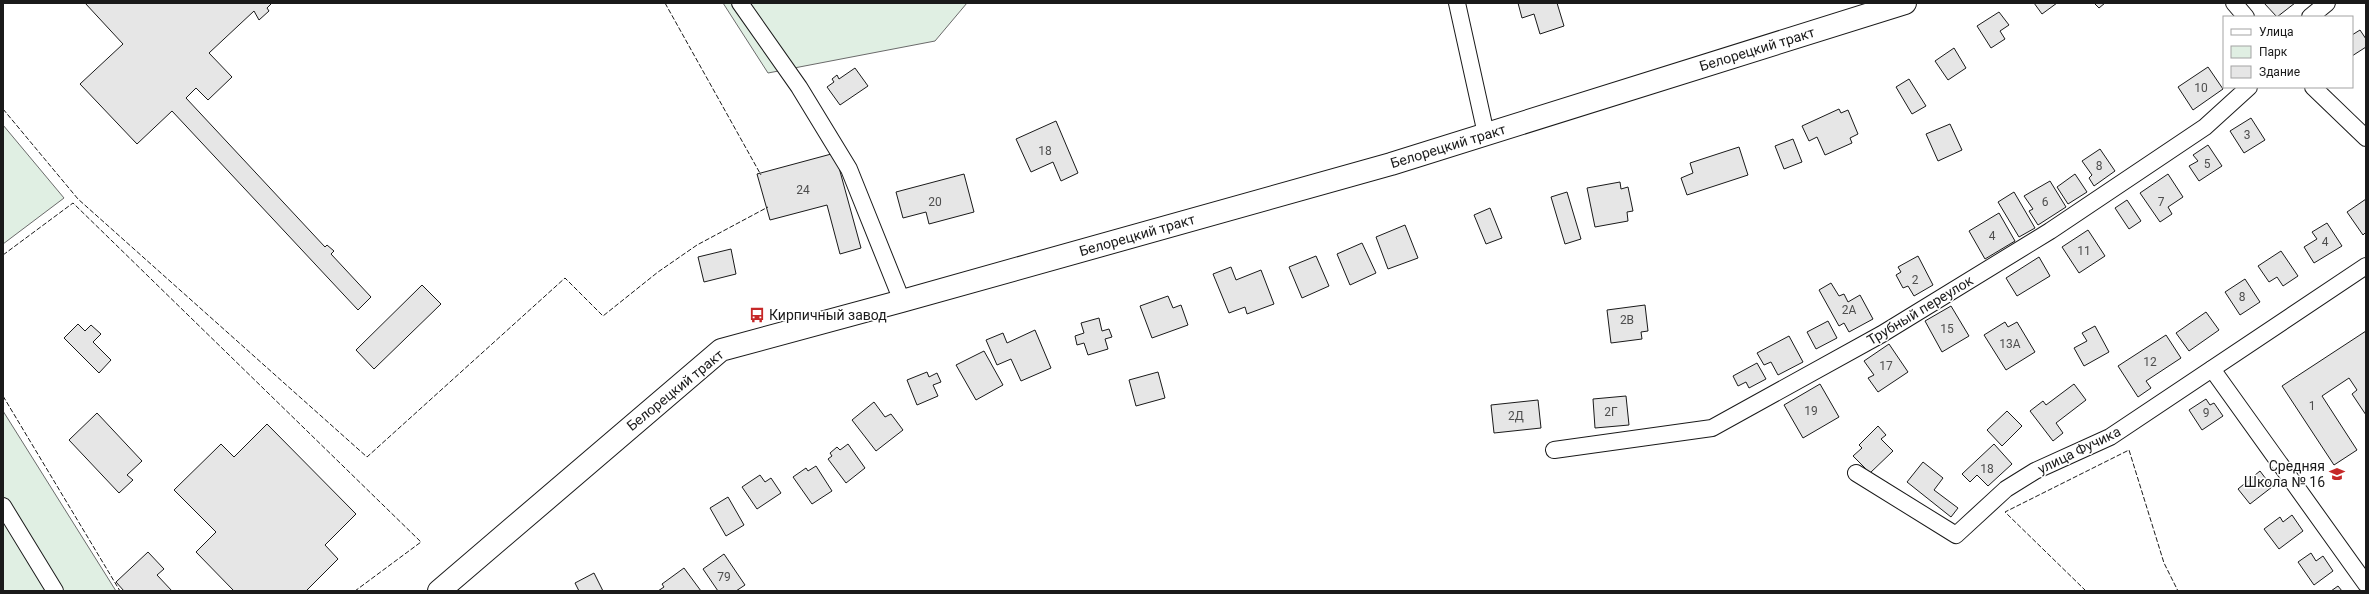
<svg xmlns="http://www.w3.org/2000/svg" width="2369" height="594" viewBox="0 0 2369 594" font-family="Roboto,sans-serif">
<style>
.green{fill:#e0efe3;stroke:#6a6a6a}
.building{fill:#e6e6e6;stroke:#1a1a1a}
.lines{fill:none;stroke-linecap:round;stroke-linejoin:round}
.street-casing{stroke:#1a1a1a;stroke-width:18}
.secondary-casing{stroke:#1a1a1a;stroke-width:24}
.street{stroke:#fff;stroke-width:16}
.secondary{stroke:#fff;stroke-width:22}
.fence{stroke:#1a1a1a;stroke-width:1;stroke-dasharray:5 2;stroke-linecap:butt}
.labels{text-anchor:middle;stroke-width:3;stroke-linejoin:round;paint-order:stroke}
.number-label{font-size:12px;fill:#4d4d4d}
.street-label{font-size:14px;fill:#1a1a1a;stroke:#fff}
.poi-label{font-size:14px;fill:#1a1a1a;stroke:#fff;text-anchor:start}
</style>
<rect width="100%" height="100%" fill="#fff"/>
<g class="green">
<path d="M723 3H967L935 41 768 73Z"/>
<path d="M3 125 64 198 3 244Z"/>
<path d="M3 411 116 591H3Z"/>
</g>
<g class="building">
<path d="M85 3H272L267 8 269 11 259 20 254 11 209 53 232 77 208 100 196 88 186 98 325 247 327 245 334 251 331 254 371 297 358 310 172 111 137 144 80 84 123 44Z"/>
<path d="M1518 3H1557L1564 26 1540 34 1534 14 1522 18Z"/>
<path d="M2034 3H2057L2042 14Z"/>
<path d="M2094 3H2105L2099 8Z"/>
<path d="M2264 3H2295L2277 17Z"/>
<path d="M1999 12 2009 25 2000 31 2005 39 1991 48 1977 26Z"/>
<path d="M2360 30 2366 39V47L2352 56V35Z"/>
<path d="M1954 48 1966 68 1948 80 1935 61Z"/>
<path d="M2208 67 2223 89 2193 110 2178 87Z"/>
<path d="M855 68 868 86 840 105 827 87 834 82 832 79 837 75 839 79Z"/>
<path d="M1909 79 1926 106 1912 114 1896 87Z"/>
<path d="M1839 109 1841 113 1848 110 1858 134 1850 138 1852 143 1825 155 1817 137 1809 141 1802 126Z"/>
<path d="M2251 118 2265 140 2244 153 2230 131Z"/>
<path d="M1056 121 1078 173 1061 181 1053 162 1031 172 1016 139Z"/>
<path d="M1950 124 1962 150 1938 161 1926 134Z"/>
<path d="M1793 139 1802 162 1784 169 1775 146Z"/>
<path d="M2208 145 2222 166 2199 181 2189 166 2198 161 2193 155Z"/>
<path d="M1739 147 1748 175 1687 195 1681 178 1693 173 1690 163Z"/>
<path d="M2100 149 2115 171 2094 186 2089 178 2092 175 2082 161Z"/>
<path d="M835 153 861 248 840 254 827 205 770 220 757 174Z"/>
<path d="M964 174 974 212 929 224 926 212 903 218 896 192Z"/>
<path d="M2075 174 2087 192 2068 204 2057 187Z"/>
<path d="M2168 174 2183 197 2168 207 2172 214 2160 222 2140 193Z"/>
<path d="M2050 181 2066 207 2038 225 2029 211 2033 209 2024 196Z"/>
<path d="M1620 182 1621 189 1628 187 1633 211 1627 212 1628 221 1595 227 1587 188Z"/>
<path d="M1567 192 1581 239 1565 244 1551 197Z"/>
<path d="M2014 192 2035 228 2019 237 1998 202Z"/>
<path d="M2366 199V232L2363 235 2347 212Z"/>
<path d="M2127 200 2141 221 2129 229 2115 208Z"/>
<path d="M1490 208 1502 238 1486 244 1474 215Z"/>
<path d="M1999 213 2015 241 1985 259 1969 231Z"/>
<path d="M2327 223 2342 246 2314 263 2304 247 2317 239 2312 232Z"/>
<path d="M1405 225 1418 258 1388 269 1376 237Z"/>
<path d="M2088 230 2105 256 2079 273 2062 247Z"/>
<path d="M1362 243 1376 273 1350 285 1337 254Z"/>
<path d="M731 249 736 274 704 282 698 257Z"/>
<path d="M2281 251 2298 276 2283 286 2277 277 2269 282 2258 266Z"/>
<path d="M1316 256 1329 286 1302 298 1289 267Z"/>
<path d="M1918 256 1933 285 1914 296 1908 286 1903 288 1896 275 1901 272 1898 267Z"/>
<path d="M2039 257 2050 276 2017 296 2006 278Z"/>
<path d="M1231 267 1236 280 1261 270 1274 304 1247 314 1245 307 1229 313 1213 274Z"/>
<path d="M2245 279 2260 302 2240 315 2225 292Z"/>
<path d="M1831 283 1839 296 1844 294 1848 302 1860 295 1873 319 1849 332 1844 323 1839 326 1819 290Z"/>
<path d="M422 285 441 304 374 369 356 350Z"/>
<path d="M1168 296 1173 308 1181 305 1188 325 1152 338 1140 306Z"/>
<path d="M1645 305 1648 331 1641 332 1642 339 1611 343 1607 310Z"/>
<path d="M1951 306 1969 336 1942 352 1925 321Z"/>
<path d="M2206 312 2219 330 2189 351 2176 333Z"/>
<path d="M1099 318 1102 331 1109 329 1112 337 1105 339 1108 349 1088 355 1084 343 1077 345 1075 336 1084 333 1081 323Z"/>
<path d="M1828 321 1837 338 1816 349 1807 332Z"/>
<path d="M2005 322 2008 327 2017 322 2035 352 2006 370 1984 335Z"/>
<path d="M78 324 85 331 91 325 101 334 93 342 111 360 99 373 64 338Z"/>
<path d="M2095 326 2109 352 2084 366 2074 348 2087 341 2082 333Z"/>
<path d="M1035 330 1051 368 1021 381 1011 359 997 365 986 340 1003 333 1007 343Z"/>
<path d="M2366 331V415L2352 394 2357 390 2349 378 2322 396 2357 450 2334 465 2282 386Z"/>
<path d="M2166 335 2181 358 2146 381 2151 388 2138 397 2118 366Z"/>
<path d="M1789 336 1803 362 1778 375 1771 362 1764 365 1757 353Z"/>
<path d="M1889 344 1908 372 1878 392 1868 378 1874 375 1864 361Z"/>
<path d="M984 351 1003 385 976 400 956 365Z"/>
<path d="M1757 363 1766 379 1749 388 1746 382 1738 386 1733 376Z"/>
<path d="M927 372 929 377 937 373 941 382 933 385 938 396 917 405 907 380Z"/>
<path d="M1158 372 1165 398 1136 406 1129 380Z"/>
<path d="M1820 384 1839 417 1803 438 1784 405Z"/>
<path d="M2074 384 2086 400 2056 423 2063 433 2053 441 2030 411 2043 401 2046 405Z"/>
<path d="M1626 396 1629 425 1595 428 1593 399Z"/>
<path d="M2206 399 2210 405 2214 403 2223 416 2202 430 2189 410Z"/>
<path d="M1538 400 1541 428 1494 433 1491 405Z"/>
<path d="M874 402 885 417 891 414 903 430 876 451 852 420Z"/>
<path d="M2007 411 2022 426 2002 446 1987 430Z"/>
<path d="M97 413 142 461 127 475 133 480 119 493 69 440Z"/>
<path d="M267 424 356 514 325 545 338 559 306 591H234L196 552 216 532 174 490 221 444 234 457Z"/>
<path d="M1878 426 1886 435 1881 439 1893 451 1870 473 1853 456 1862 448 1859 445Z"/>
<path d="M848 444 865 468 846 483 828 459 832 456 830 453 837 447 840 450Z"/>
<path d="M1994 444 2012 464 1988 486 1977 475 1970 482 1962 474Z"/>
<path d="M1923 462 1943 478 1934 490 1958 508 1951 517 1907 482Z"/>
<path d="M816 466 832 491 812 504 793 477 806 468 808 471Z"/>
<path d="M2260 471 2272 487 2250 504 2238 489Z"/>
<path d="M760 475 765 482 771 478 781 493 757 509 742 487Z"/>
<path d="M728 497 744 525 726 536 710 508Z"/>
<path d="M2292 515 2303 531 2279 549 2264 529 2280 517 2283 522Z"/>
<path d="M148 552 164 569 157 575 172 591H124L116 582Z"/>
<path d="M2311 553 2316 561 2323 556 2333 571 2314 585 2298 562Z"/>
<path d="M724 554 745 585 736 591H718L703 569Z"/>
<path d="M684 568 701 591H658L664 587 662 584Z"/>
<path d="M594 573 603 591H579L575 583Z"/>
<path d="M2338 586 2342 591H2331Z"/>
</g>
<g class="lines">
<defs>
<g id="street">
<path d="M740 3 799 87 849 169 902 301"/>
<path d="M1457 3 1486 134"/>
<path d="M2234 3 2246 17"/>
<path d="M2310 17 2327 3"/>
<path d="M2313 87 2366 138"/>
<path d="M2212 369 2366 584"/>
<path d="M1554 450 1712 428 1882 334 2050 231 2205 127 2249 87"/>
<path d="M1856 473 1956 535 2006 489 2035 471 2110 437 2366 266"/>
<path d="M3 506 55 591"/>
</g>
<path id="secondary" d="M439 591 721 350 902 301 1391 164 1905 3"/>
</defs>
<use href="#street" class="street-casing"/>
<use href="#secondary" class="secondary-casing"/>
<use href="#street" class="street"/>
<use href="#secondary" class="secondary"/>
<g class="fence">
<path d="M665 3 761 175"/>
<path d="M3 109 78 199 367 457 565 278 603 316 658 272 697 245 768 207"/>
<path d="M3 255 73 203 421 542 355 591"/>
<path d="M3 396 120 591"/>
<path d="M2086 591 2005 512 2129 450 2164 563 2178 591"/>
</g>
</g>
<defs>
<symbol id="bus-bare" viewBox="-9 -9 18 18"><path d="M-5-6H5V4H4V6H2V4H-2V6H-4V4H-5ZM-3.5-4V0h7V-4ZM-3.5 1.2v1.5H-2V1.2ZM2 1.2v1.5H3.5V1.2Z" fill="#c62828" stroke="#fff" stroke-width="2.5" paint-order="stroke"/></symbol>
<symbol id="school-bare" viewBox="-9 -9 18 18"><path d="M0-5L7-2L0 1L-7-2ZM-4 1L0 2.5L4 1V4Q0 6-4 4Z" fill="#c62828" stroke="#fff" stroke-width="2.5" paint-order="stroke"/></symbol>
</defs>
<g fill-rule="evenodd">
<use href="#bus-bare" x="746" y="304" width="22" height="22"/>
<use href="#school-bare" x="2326" y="463" width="22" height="22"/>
</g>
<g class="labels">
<g class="number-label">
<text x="2201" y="92">10</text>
<text x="2247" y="139">3</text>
<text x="1045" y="155">18</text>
<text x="2207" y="168">5</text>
<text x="2099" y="170">8</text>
<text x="803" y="194">24</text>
<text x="935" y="206">20</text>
<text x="2045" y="206">6</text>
<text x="2161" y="206">7</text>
<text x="1992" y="240">4</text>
<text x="2325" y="246">4</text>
<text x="2084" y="255">11</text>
<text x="1915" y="284">2</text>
<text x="2242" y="301">8</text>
<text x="1849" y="314">2А</text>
<text x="1627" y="324">2В</text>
<text x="1947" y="333">15</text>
<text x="2010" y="348">13А</text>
<text x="2150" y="366">12</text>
<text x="1886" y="370">17</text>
<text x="2312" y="410">1</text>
<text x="1811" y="415">19</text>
<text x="1611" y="416">2Г</text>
<text x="2206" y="417">9</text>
<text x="1516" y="420">2Д</text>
<text x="1987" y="473">18</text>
<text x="724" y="581">79</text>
</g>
<g class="street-label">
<text transform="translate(1757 49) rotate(-17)" y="5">Белорецкий тракт</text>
<text transform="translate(1448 146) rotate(-17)" y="5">Белорецкий тракт</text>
<text transform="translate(1137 235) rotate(-16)" y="5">Белорецкий тракт</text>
<text transform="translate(1920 310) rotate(-31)" y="5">Трубный переулок</text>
<text transform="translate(675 390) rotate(-39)" y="5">Белорецкий тракт</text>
<text transform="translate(2079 450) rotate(-26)" y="5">улица Фучика</text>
</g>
<g class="poi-label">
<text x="769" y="320">Кирпичный завод</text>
<text x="2325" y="471" text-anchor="end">Средняя<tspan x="2325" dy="16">Школа № 16</tspan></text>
</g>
</g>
<rect width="2369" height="594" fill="none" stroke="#1a1a1a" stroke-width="8"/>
<rect x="2223" y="16" width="130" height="72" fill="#ffffff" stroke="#a3a3a3"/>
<rect x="2231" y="29" width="20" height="6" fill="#ffffff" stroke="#a3a3a3"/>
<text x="2259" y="36" font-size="12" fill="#1a1a1a">Улица</text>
<rect x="2231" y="46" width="20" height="12" fill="#e0efe3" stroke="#a3a3a3"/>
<text x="2259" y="56" font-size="12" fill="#1a1a1a">Парк</text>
<rect x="2231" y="66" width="20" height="12" fill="#e6e6e6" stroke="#a3a3a3"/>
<text x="2259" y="76" font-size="12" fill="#1a1a1a">Здание</text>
</svg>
